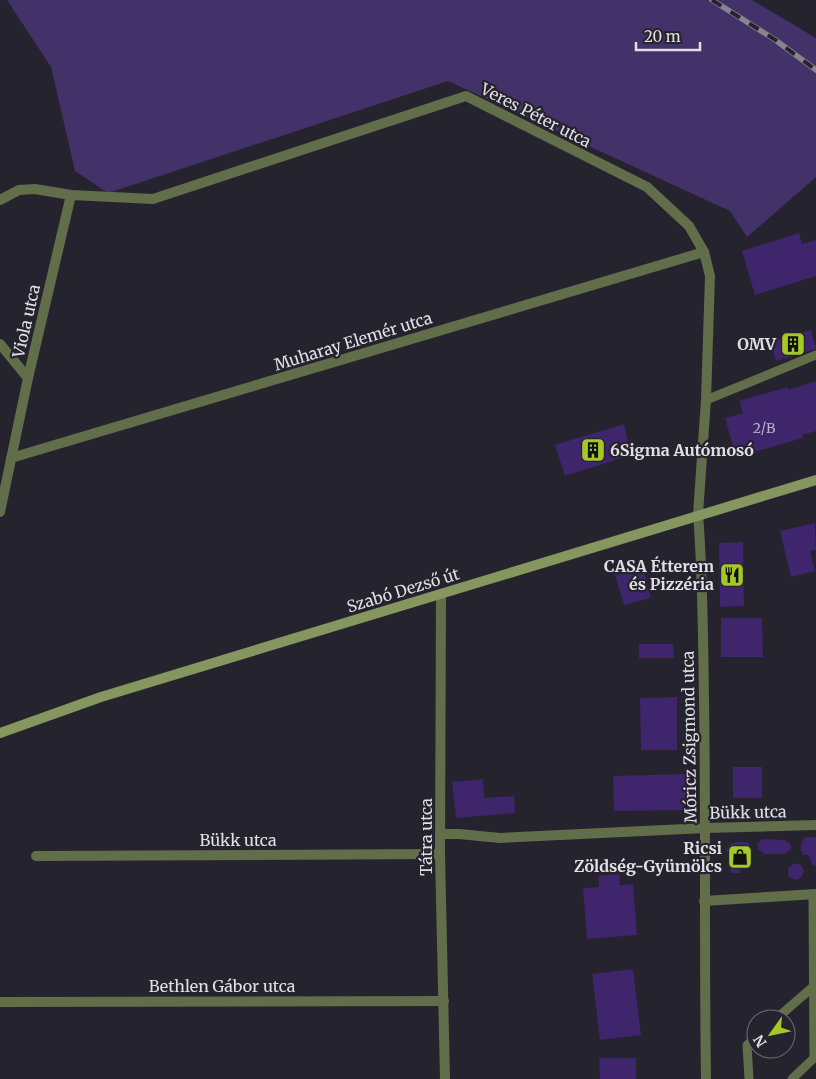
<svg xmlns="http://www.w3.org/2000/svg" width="816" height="1079" viewBox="0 0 816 1079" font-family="Merriweather,serif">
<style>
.green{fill:#423269}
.building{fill:#3e256c}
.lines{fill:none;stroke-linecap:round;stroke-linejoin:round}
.service{stroke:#626d4a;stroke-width:9}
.minor{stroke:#626d4a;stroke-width:10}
.tertiary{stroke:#626d4a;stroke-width:10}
.secondary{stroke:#85965e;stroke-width:10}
.rail-casing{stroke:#86858d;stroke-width:5.5}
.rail{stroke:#25232d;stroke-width:4;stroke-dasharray:11;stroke-linecap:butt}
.labels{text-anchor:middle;stroke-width:4.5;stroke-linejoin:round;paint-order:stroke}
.number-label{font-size:14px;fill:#b8b0c7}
.street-label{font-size:16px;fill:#e0dfe5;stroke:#25232d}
.poi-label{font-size:16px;font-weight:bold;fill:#e0dfe5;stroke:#25232d;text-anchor:end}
</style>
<rect width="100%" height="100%" fill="#25232d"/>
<path class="green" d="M7 0H752L816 38V177L747 237 730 211 448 81 108 193 75 171 51 67Z"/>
<g class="building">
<path d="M799 233 802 244 816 240V276L755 295 742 251Z"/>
<path d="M811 330 816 349 776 361 770 342Z"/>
<path d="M816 381V431L802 435 803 438 736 457 725 418 743 413 739 401 788 387V390Z"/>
<path d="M624 424 631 455 565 476 555 445Z"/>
<path d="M815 523 816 550 810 551 815 571 791 577 780 531Z"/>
<path d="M743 542 744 606 720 607 719 543Z"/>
<path d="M642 564 651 598 624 605 614 571Z"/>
<path d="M721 618H762L763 657H721Z"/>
<path d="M639 644H673L674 658H639Z"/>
<path d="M677 697V750H641L640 698Z"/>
<rect x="733" y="767" width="29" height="31"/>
<path d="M686 774 687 810 614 811 613 776Z"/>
<path d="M483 779 484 798 514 796 515 813 456 818 452 782Z"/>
<path d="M805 837H816V866H813L810 860 809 855H803L801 850V844Z"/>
<path d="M763 839 785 840 791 845V849L784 854H765L758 849 757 844Z"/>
<path d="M737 842H748L752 850 747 859 739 858 740 873H730L731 856 726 851 730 844Z"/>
<path d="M794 863 801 865 804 871 801 878 795 880 788 876V868Z"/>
<path d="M619 874 620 885 633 884 637 935 587 939 583 888 599 887 598 876Z"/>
<path d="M633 969 641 1035 600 1040 592 974Z"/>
<path d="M599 1058H636V1079H600Z"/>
</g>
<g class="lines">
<g class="service">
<path d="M706 400 816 355"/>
<path d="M776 1019 814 986"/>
<path d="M749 1079 747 1045 756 1037"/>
<path d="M792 1079 814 1058 813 894"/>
</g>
<g class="minor">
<path d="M0 200 19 190 35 189 71 195 153 199 466 96 647 187 689 226 704 252 710 276 706 400 698 514"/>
<path d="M0 344 28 378"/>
<path d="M11 458 704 252"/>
<path d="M0 512 28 378 71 195"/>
<path d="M441 595 440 854 445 1079"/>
<path d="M441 834H459L500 838 706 828 816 825"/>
<path d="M36 856 440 854"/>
<path d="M704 901 816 894"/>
<path d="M0 1002 444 1001"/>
</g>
<path class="tertiary" d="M698 514C703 576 703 638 704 700 706 826 704 953 706 1079"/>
<path class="secondary" d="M0 733 101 697 816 480"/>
<defs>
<path id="rail" d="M712 0 774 39 816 70"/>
</defs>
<use href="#rail" class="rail-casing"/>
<use href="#rail" class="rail"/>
</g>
<defs>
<symbol id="building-square" viewBox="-11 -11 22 22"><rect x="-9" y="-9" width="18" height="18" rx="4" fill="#a4c825" stroke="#25232d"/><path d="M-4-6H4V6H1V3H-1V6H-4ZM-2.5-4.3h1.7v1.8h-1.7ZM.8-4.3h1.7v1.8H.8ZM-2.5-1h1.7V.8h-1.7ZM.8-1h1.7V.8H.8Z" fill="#111"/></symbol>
<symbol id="restaurant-square" viewBox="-11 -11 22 22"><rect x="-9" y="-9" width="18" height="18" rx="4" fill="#a4c825" stroke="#25232d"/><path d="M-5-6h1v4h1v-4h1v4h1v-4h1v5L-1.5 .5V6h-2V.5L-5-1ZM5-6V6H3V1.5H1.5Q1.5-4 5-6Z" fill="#111"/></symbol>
<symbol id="shop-square" viewBox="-11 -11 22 22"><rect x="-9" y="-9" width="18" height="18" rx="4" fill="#a4c825" stroke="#25232d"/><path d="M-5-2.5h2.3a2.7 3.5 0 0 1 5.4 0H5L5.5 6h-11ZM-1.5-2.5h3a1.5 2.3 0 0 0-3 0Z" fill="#111"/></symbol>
</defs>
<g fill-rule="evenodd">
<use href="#building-square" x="779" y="330" width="28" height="28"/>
<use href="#building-square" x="579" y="436" width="28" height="28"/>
<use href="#restaurant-square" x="718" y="561" width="28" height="28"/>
<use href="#shop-square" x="726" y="843" width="28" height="28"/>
</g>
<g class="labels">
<g class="number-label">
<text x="764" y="433">2/B</text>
</g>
<g class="street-label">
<text transform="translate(536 115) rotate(27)" y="6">Veres Péter utca</text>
<text transform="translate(26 321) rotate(-77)" y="6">Viola utca</text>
<text transform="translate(353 341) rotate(-17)" y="6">Muharay Elemér utca</text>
<text transform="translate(403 590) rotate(-17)" y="6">Szabó Dezső út</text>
<text transform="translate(689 737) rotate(-91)" y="6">Móricz Zsigmond utca</text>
<text transform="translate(748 812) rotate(-1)" y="6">Bükk utca</text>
<text transform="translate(426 837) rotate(-90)" y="6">Tátra utca</text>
<text x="238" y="846">Bükk utca</text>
<text x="222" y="992">Bethlen Gábor utca</text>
</g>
<g class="poi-label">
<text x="776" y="350">OMV</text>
<text x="610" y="456" text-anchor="start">6Sigma Autómosó</text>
<text x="714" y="572">CASA Étterem<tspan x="714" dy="18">és Pizzéria</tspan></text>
<text x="722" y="854">Ricsi<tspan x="722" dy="18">Zöldség-Gyümölcs</tspan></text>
</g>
</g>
<g transform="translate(771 1034) rotate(237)"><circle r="24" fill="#25232d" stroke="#706e77"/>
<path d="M0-4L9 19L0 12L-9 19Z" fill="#a4c825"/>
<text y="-8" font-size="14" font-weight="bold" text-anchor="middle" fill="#e0dfe5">N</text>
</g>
<path d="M636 42v8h64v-8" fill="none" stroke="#e0dfe5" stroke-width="2.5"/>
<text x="644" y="42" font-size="15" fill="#e0dfe5" stroke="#25232d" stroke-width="4" paint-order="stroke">20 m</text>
</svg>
